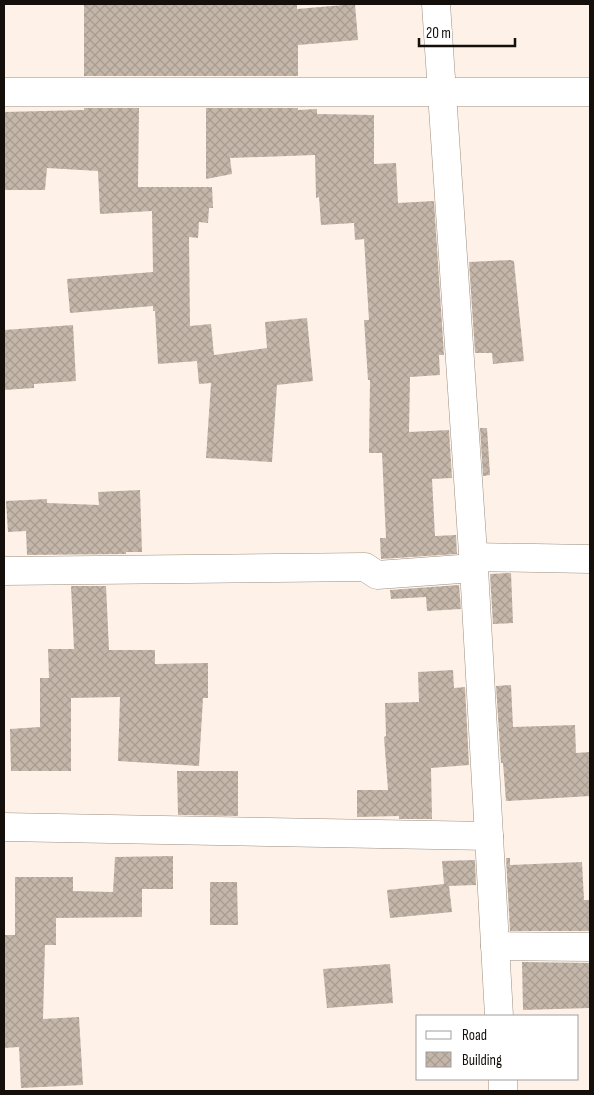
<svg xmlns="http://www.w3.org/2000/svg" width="594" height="1095" viewBox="0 0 594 1095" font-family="'Sofia Sans Condensed',sans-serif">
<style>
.building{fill:url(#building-cross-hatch)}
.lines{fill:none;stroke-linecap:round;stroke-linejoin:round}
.minor-casing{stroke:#9c8e82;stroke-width:29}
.minor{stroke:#fff;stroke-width:28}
</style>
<defs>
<pattern id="building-cross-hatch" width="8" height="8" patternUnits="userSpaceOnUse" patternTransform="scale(1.25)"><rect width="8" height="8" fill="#c4b6a9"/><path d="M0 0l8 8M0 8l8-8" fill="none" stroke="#a89b90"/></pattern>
</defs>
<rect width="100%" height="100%" fill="#fef2e8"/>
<g class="building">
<path d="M84 4H297V9L355 4 358 40 298 45V76H84Z"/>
<path d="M84 108H139L138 187H212L213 208H209L208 223 199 222 198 238 189 237 190 326 211 324 214 355 267 348 265 322 307 318 313 381 277 385 272 462 206 458 211 383 199 384 197 361 158 364 155 311H153V306L70 313 67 279 153 272 152 211 100 214 98 171 47 168 45 190H4V112L84 110Z"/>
<path d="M206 108H298V110L317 109V114L374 115V164L396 163 398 203 434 201 444 355H439L440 375 410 377 409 432 449 430 452 478 432 479 435 536 456 535 457 554 381 559 380 538H386L382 453H369L370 380H368L364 320H369L364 239 355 240 354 223 321 225 319 197 316 198 315 155 230 158 232 174 206 179Z"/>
<path d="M510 260 514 261 524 361 493 364 492 353H475L469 262Z"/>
<path d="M73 325 76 381 34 384V388L4 390V330Z"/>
<path d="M480 428H487L490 475 483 476Z"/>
<path d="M140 490 142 552H126V554L27 555 26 531 8 532 6 501 47 499V503L99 505 98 492Z"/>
<path d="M511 573 513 623 493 624 490 574Z"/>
<path d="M459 585 461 609 427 611 426 597 391 599 390 590Z"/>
<path d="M71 586H106L109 650H155V664L208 663V698H203L199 766 118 761 120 697 71 698V771H11L10 729 40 727V678H49L48 649H74Z"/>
<path d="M453 670 454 688 465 687 469 765 431 768 432 819H399V816L357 817V790H388L384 737 386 736 385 703 419 702 418 672Z"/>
<path d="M511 685 513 727 575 725 576 753 590 752V796L506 801 503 763H501L496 686Z"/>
<path d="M177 771H238V816L178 815Z"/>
<path d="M173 856V889H142V917L56 918V945H45L43 1019 79 1017 83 1085 21 1088 19 1047 4 1048V935H15V877H73V891L113 892 115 857Z"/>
<path d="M506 858H510V865L582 862 584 900H590V931H510Z"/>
<path d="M475 860 476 885 449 886 452 912 390 918 387 890 444 884 442 861Z"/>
<path d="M210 882H237L238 925H210Z"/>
<path d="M522 962 590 963V1008L523 1010Z"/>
<path d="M390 964 393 1003 327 1008 323 969Z"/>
</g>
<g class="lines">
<defs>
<g id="minor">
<path d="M436 4 474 568 499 1016"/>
<path d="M4 92H590"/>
<path d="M473 557 590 559"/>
<path d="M4 571 365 567 377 575 474 568"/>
<path d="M4 827 489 836"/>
<path d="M495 946 590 947"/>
<path d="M503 1079V1091"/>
</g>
</defs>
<use href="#minor" class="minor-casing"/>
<use href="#minor" class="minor"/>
</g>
<rect width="594" height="1095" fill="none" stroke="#140f0b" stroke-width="10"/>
<rect x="416" y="1015" width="162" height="65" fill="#ffffff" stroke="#a19f9d"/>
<rect x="426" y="1031" width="25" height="8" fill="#ffffff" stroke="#a19f9d"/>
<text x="462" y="1040" font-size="15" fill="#140f0b">Road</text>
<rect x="426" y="1052" width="25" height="15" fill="url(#building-cross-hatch)" stroke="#a19f9d"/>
<text x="462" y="1065" font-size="15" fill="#140f0b">Building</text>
<path d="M419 38v8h96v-8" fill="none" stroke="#140f0b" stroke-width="2.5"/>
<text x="426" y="38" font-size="15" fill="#140f0b" stroke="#ffffff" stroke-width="4" paint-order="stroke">20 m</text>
</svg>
